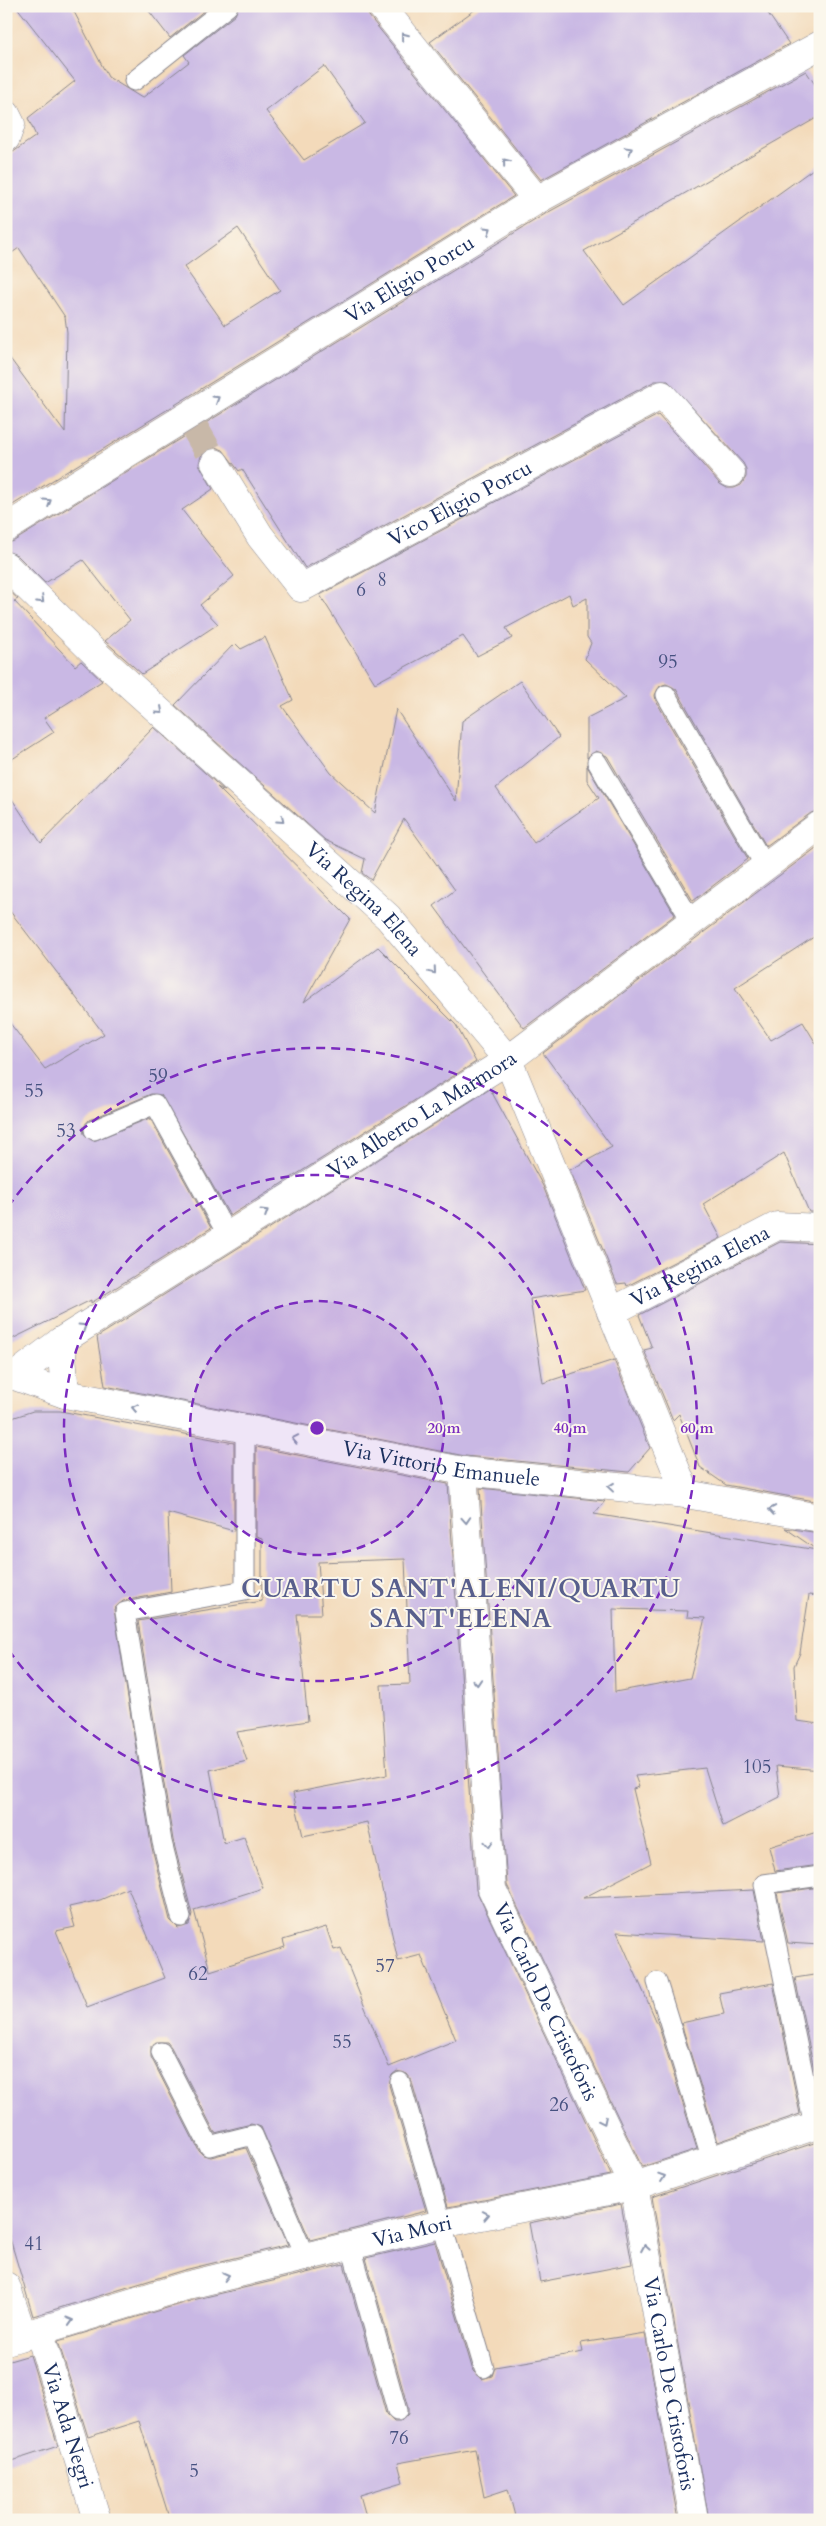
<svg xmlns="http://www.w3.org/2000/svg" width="826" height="2526" viewBox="0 0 826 2526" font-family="Cardo,serif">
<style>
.building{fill:#c9b8e4;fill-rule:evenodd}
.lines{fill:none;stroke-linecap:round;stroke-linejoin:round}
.street-tunnel{stroke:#c8b8a8;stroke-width:28;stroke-dasharray:28 14;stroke-linecap:butt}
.lane-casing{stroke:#87848c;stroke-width:21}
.street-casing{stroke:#87848c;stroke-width:29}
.secondary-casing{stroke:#87848c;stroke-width:29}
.lane{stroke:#fff;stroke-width:19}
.street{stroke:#fff;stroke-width:28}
.secondary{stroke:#fff;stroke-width:28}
.oneway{stroke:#8d97ae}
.ring{fill:none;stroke:#7b2cbf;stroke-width:2.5;stroke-dasharray:9 6}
.labels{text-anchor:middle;stroke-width:4;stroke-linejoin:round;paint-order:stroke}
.number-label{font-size:19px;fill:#465180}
.street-label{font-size:21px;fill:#1b2f5e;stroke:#fbf7ec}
.district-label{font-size:26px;font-weight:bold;letter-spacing:1px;fill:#585f8d;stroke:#fbf7ec}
.centre{fill:#7b2cbf;stroke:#fbf7ec;stroke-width:2.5}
.ring-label{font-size:15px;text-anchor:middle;font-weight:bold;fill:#7b2cbf;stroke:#fbf7ec;stroke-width:4;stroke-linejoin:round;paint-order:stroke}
</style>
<rect width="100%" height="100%" fill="#fbf7ec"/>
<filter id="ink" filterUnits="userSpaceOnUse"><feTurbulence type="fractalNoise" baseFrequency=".02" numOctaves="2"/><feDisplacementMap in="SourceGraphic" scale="10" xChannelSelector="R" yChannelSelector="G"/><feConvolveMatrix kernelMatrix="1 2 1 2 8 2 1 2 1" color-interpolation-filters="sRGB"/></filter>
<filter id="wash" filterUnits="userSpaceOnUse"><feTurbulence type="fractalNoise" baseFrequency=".0096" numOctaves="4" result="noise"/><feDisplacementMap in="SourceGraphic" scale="20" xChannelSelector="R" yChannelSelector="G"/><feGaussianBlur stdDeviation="1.12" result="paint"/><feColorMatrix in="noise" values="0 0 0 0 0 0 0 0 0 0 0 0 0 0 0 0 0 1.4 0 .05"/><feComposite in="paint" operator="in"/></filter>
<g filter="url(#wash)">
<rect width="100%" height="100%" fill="#f3daba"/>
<g id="blocks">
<g class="building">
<path d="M16 6H71L108 77 142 98 189 62 184 55 235 15 239 6H366L369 16 514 196 6 509V353L65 433 67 332 65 317 19 248 6 257V157L36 136 28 118 75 81ZM324 66 365 123 304 160 266 111ZM238 228 280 290 225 325 184 267Z"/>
<path d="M145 6H210L170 38Z"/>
<path d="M480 6H763L789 44 541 180 430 42Z"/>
<path d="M806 71 820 92V116L584 251 624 305 820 164V810L811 813 766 846 676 689 666 684 660 686 655 695 656 701 748 859 693 901 607 756 596 751 587 758V718L626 698 585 659 591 643 587 637V598L573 605 569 594 506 628 512 638 477 656 463 636 375 683 320 595 658 415 720 484 727 488H734L741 485 746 477V469L743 463 668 381H655L305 568 242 469 239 471 223 450 215 447 207 450 201 456 199 464 213 489 182 510 234 576 200 605 218 624 142 674 105 641 130 620 83 560 45 583 17 555 6 551V544L14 541 545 214Z"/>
<path d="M6 588 18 599 14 601 75 666 81 661 102 681 44 718 54 732 6 763Z"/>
<path d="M265 637 293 700 282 706 331 773 375 813 396 709 456 801 462 721 520 681 559 737 496 788 534 843 599 798 587 780V766L675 915 524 1028 434 906 455 890 404 819 371 880 362 873 365 859 325 840 175 705 235 643 241 649Z"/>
<path d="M154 727 225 791 217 787 350 919 304 1002 378 947 456 1025 476 1062 230 1216 161 1095 151 1094 89 1120 83 1128 84 1134 93 1141 150 1118 211 1228 91 1303V1300L6 1342V1018L45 1069 104 1034 6 906V790L41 843Z"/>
<path d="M820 845V933L735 988 771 1040 803 1022 820 1050V1212H809L784 1153 703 1204 721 1238 627 1286 626 1283 617 1284 570 1170 612 1147 543 1053Z"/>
<path d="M490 1089 543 1186 585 1290 530 1299 543 1383 614 1360 650 1448 629 1472 465 1456 105 1386 97 1337Z"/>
<path d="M780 1242 820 1244V1502L726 1485 700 1467 679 1414 673 1420 644 1350 652 1348 639 1315Z"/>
<path d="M33 1411H60L234 1443V1531L168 1513 171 1592 123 1601 114 1609 151 1844 170 1920 178 1928 189 1925 192 1914 173 1840 138 1621 262 1601V1539L256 1537V1447L448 1484 476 1890 611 2175 448 2207 411 2079 407 2074 397 2071 392 2075 389 2085 426 2211 310 2240 261 2127 251 2124 215 2133 171 2047 167 2042H156L151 2046V2057L199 2151 203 2155 211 2157 246 2148 288 2245 184 2270 33 2316 6 2225V1420ZM405 1559 410 1684 381 1685 387 1775 293 1793 303 1836 367 1822 398 1961 421 1955 456 2040 389 2067 341 1948 334 1950 326 1927 283 1940 285 1947 210 1971 194 1910 263 1888 244 1837 224 1843 210 1770 247 1761 237 1732 308 1721 297 1614H322L318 1562ZM128 1888 165 1978 87 2007 56 1931 75 1927 69 1907 100 1900Z"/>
<path d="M480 1488 605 1501 594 1514 817 1550 785 1528 820 1533V1596L809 1595 800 1653 794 1666 797 1721 820 1724V1770L776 1766 780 1797 723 1826 705 1768 635 1776 639 1787 633 1789 651 1863 583 1898 754 1890 764 1941 617 1932 659 2027 697 2149 642 2167 507 1885ZM613 1609 688 1611 687 1617 705 1618 690 1678 615 1692Z"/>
<path d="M820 1831V1865L775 1871 769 1847Z"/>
<path d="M820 1887V1945L788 1943 777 1893Z"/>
<path d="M820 1974V2098L795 1978Z"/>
<path d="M773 1983 800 2114 718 2142 681 2023 724 2014 719 1993Z"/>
<path d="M820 2141V2520H709L652 2197Z"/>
<path d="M621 2204 632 2264 540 2282 529 2223Z"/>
<path d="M435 2242 473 2371 481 2379 492 2376 495 2367 583 2352 581 2343 645 2333 678 2520H516L508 2489 484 2497 475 2449 398 2463 403 2482 360 2495 367 2520H170L139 2421 88 2437 58 2341 193 2300 344 2264 386 2414 394 2422H400L408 2414V2408L366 2258Z"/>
<path d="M30 2355 58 2446 6 2463V2362Z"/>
</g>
</g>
</g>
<g filter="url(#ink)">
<use href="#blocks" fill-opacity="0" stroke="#87848c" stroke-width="1"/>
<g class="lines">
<path class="street-tunnel" d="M194 427 215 463"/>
<defs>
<g id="lane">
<path d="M134 81 228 6"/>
<path d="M666 695 765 866"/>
<path d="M597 762 692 922"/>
<path d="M94 1130 155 1104 228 1236"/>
<path d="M181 1917 162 1842 125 1612 245 1590V1429"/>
<path d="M657 1982 712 2160"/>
<path d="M161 2052 209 2146 253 2135 305 2257"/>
<path d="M400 2082 484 2368"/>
<path d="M814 2126 764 1884 820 1876"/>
<path d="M351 2246 397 2411"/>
</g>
<g id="street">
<path d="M381 6 537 200"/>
<path d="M6 114 11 124 6 138"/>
<path id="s1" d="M215 463 260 536 301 588 662 395 731 473"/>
<path id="s2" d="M6 528 537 200 820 45"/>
<path id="s3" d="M6 566 100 658 388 917 508 1060 686 1494"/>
<path id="s4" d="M611 1312 777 1226 820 1228"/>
<path id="s5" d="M15 1376 61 1341 508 1060 820 825"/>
<path id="s6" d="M463 1471 492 1889 634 2186 694 2520"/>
<path d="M6 2286 23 2336"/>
<path id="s7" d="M39 2331 97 2520"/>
</g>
<g id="secondary">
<path d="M61 1341 65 1394"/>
<path id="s8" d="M6 1375 15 1376 65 1394 463 1471 686 1494 820 1518"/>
<path id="s9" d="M6 2341 189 2285 441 2224 634 2186 820 2124"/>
</g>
</defs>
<use href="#lane" class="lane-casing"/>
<use href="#street" class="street-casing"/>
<use href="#secondary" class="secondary-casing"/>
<use href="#lane" class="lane"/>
<use href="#street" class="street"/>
<use href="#secondary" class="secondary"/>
</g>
<defs><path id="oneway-chevron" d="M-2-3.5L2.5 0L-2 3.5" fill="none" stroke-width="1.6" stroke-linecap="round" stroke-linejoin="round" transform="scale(1.25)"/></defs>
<g class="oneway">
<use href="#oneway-chevron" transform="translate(404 36) rotate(-129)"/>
<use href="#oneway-chevron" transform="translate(629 150) rotate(-29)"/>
<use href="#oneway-chevron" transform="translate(506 162) rotate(-129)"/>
<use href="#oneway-chevron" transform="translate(488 230) rotate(-32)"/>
<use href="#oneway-chevron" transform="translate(216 399) rotate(-32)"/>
<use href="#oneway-chevron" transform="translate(48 502) rotate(-32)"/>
<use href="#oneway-chevron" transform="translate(41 600) rotate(44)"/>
<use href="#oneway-chevron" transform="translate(160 711) rotate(42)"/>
<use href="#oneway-chevron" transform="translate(281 820) rotate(42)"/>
<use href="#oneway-chevron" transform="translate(433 971) rotate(50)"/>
<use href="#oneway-chevron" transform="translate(265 1212) rotate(-32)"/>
<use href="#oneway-chevron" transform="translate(83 1327) rotate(-32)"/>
<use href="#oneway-chevron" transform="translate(135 1408) rotate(-169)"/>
<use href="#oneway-chevron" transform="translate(295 1439) rotate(-169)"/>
<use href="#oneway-chevron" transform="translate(611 1487) rotate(-174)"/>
<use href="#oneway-chevron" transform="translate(772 1510) rotate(-170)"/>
<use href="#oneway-chevron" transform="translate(466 1520) rotate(86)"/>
<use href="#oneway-chevron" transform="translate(477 1682) rotate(86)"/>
<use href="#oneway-chevron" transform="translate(489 1844) rotate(86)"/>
<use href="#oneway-chevron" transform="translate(603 2121) rotate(64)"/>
<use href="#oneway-chevron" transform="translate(662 2177) rotate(-19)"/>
<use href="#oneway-chevron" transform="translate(486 2215) rotate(-11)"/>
<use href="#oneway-chevron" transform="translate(645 2248) rotate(-100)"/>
<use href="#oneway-chevron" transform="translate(226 2276) rotate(-14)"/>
<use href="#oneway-chevron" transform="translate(70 2321) rotate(-17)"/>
</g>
</g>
<circle cx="317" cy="1428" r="127" fill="#7b2cbf" fill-opacity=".12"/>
<g class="ring">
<circle cx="317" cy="1428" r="127"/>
<circle cx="317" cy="1428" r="253"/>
<path d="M8 1207A380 380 0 1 1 8 1649"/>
</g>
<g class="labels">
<g class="number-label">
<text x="382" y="586">8</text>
<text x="361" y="596">6</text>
<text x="668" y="668">95</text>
<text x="158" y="1082">59</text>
<text x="34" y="1097">55</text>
<text x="66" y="1137">53</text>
<text x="757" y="1773">105</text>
<text x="385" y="1972">57</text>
<text x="198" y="1980">62</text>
<text x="342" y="2048">55</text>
<text x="559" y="2111">26</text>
<text x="34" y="2250">41</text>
<text x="399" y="2444">76</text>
<text x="194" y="2477">5</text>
</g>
<g class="street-label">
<text dy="7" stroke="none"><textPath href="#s2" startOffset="474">Via Eligio Porcu</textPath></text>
<text dy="7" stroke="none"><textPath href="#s1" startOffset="332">Vico Eligio Porcu</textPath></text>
<text dy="7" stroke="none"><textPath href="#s3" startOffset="489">Via Regina Elena</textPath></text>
<text dy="7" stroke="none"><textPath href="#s5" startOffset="484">Via Alberto La Marmora</textPath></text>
<text dy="7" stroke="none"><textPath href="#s4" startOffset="100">Via Regina Elena</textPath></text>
<text dy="7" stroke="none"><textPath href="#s8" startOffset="445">Via Vittorio Emanuele</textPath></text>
<text dy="7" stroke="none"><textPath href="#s6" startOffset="544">Via Carlo De Cristoforis</textPath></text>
<text dy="7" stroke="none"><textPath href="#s9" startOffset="421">Via Mori</textPath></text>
<text dy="7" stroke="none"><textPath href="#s6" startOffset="949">Via Carlo De Cristoforis</textPath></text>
<text dy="7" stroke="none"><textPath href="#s7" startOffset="99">Via Ada Negri</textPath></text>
</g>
<g class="district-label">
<text x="461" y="1597">CUARTU SANT'ALENI/QUARTU<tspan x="461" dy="30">SANT'ELENA</tspan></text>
</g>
</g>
<circle cx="317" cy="1428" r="8" class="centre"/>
<g class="ring-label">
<text x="444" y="1433">20 m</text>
<text x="570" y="1433">40 m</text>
<text x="697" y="1433">60 m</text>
</g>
<rect width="826" height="2526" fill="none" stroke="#fbf7ec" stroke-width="25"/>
</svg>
